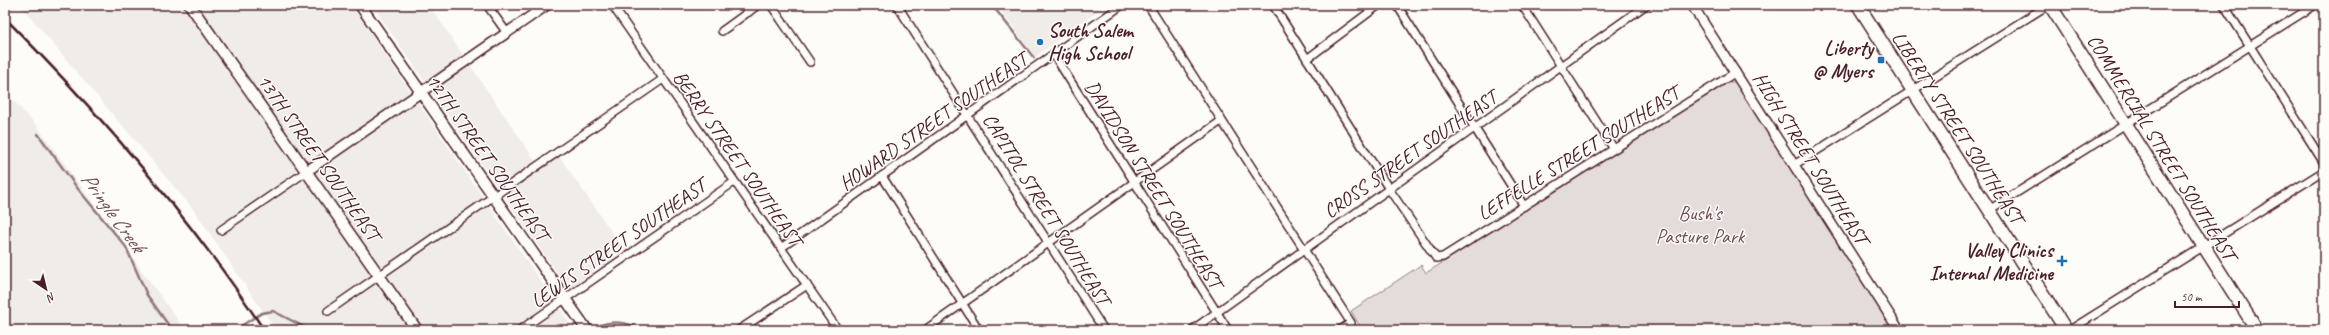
<svg xmlns="http://www.w3.org/2000/svg" width="2329" height="335" viewBox="0 0 2329 335" font-family="Caveat,sans-serif">
<style>
.built{fill:#f0ece8}
.green{fill:#e3dcda;stroke:#967e82}
.lines{fill:none;stroke-linecap:round;stroke-linejoin:round}
.stream{stroke:#91777b;stroke-width:2.5}
.minor-casing{stroke:#4a1f2b;stroke-width:10}
.tertiary-casing{stroke:#4a1f2b;stroke-width:12}
.secondary-casing{stroke:#4a1f2b;stroke-width:13}
.primary-casing{stroke:#4a1f2b;stroke-width:15}
.minor{stroke:#fdfcf7;stroke-width:7}
.tertiary{stroke:#fdfcf7;stroke-width:9}
.secondary{stroke:#fdfcf7;stroke-width:10}
.primary{stroke:#fdfcf7;stroke-width:12}
.rail{stroke:#4a1f2b;stroke-width:2.5}
.poi-dot{fill:#1f6fb2;stroke:#fdfcf7;stroke-width:1.5}
.labels{text-anchor:middle;stroke-width:3;stroke-linejoin:round;paint-order:stroke}
.poi-label{font-size:20px;font-weight:bold;fill:#4a1f2b;stroke:#fdfcf7;text-anchor:end}
.street-label{font-size:20px;fill:#4a1f2b;stroke:#fdfcf7}
.park-label{font-size:20px;fill:#704e57;stroke:#fdfcf7}
.water-label{font-size:21px;font-style:italic;fill:#73525a;stroke:#fdfcf7}
</style>
<rect width="100%" height="100%" fill="#fdfcf7"/>
<filter id="ink" filterUnits="userSpaceOnUse"><feTurbulence type="fractalNoise" baseFrequency=".025" numOctaves="2"/><feDisplacementMap in="SourceGraphic" scale="8" xChannelSelector="R" yChannelSelector="G"/><feConvolveMatrix kernelMatrix="1 2 1 2 8 2 1 2 1" color-interpolation-filters="sRGB"/></filter>
<g filter="url(#ink)">
<g class="built">
<path d="M20 5H351L574 330H276L193 209Z"/>
<path d="M372 5H429L536 162 554 149 623 248 569 290Z"/>
<path d="M997 5H1106L1035 57Z"/>
<path d="M5 92 37 126 185 330H5Z"/>
</g>
<path class="green" d="M1729 82H1734L1741 89 1893 330H1362L1351 311 1421 265 1426 273Z"/>
<g class="lines">
<g class="stream">
<path d="M992 5 1034 58"/>
<path d="M38 134 78 189 126 247 147 295 172 330"/>
<path d="M234 330 262 313 273 311 310 330"/>
<path d="M589 330C605 322 617 320 634 326"/>
</g>
<defs>
<g id="minor">
<path d="M487 5 507 33"/>
<path d="M612 5 838 330"/>
<path d="M744 5 749 12"/>
<path d="M771 5 810 62"/>
<path d="M897 5 1104 330"/>
<path d="M1148 5 1351 323 1340 330"/>
<path d="M1273 5 1389 189 1436 258 1443 257 1736 72"/>
<path d="M1397 5 1524 206"/>
<path d="M1522 5 1614 149"/>
<path d="M2224 5 2324 163"/>
<path d="M722 31 758 5"/>
<path d="M1054 55 1228 330"/>
<path d="M1307 59 1379 5"/>
<path d="M1794 165 2048 5"/>
<path d="M882 176 979 330"/>
<path d="M1989 210 2315 5"/>
<path d="M221 230 307 171"/>
<path d="M781 248 1122 5"/>
<path d="M328 311 663 79"/>
<path d="M520 330 734 182"/>
<path d="M739 330 807 285"/>
<path d="M925 330 1221 121"/>
<path d="M1192 330 1646 5"/>
<path d="M2070 330 2324 171"/>
</g>
<g id="tertiary">
<path d="M1692 5 1899 330"/>
<path d="M307 171 547 5"/>
</g>
<g id="secondary">
<path d="M190 5 417 330"/>
<path d="M360 5 587 330"/>
</g>
<g id="primary">
<path d="M1858 5 2066 330"/>
<path d="M2050 5 2257 330"/>
</g>
</defs>
<use href="#minor" class="minor-casing"/>
<use href="#tertiary" class="tertiary-casing"/>
<use href="#secondary" class="secondary-casing"/>
<use href="#primary" class="primary-casing"/>
<use href="#minor" class="minor"/>
<use href="#tertiary" class="tertiary"/>
<use href="#secondary" class="secondary"/>
<use href="#primary" class="primary"/>
<path class="rail" d="M5 18C100 114 190 217 264 330"/>
</g>
</g>
<g class="poi-dot">
<circle cx="1040" cy="42" r="4"/>
<rect x="1877" y="56" width="8" height="8" rx="2"/>
<path d="M2060 255h4v4h4v4h-4v4h-4v-4h-4v-4h4z"/>
</g>
<g class="labels">
<g class="poi-label">
<text x="1048" y="37" text-anchor="start">South Salem<tspan x="1048" dy="23">High School</tspan></text>
<text x="1873" y="55">Liberty<tspan x="1873" dy="23">@ Myers</tspan></text>
<text x="2053" y="257">Valley Clinics<tspan x="2053" dy="23">Internal Medicine</tspan></text>
</g>
<g class="street-label">
<text transform="translate(933 121) rotate(-35)" y="7">HOWARD STREET SOUTHEAST</text>
<text transform="translate(1958 127) rotate(57)" y="7">LIBERTY STREET SOUTHEAST</text>
<text transform="translate(2162 147) rotate(58)" y="7">COMMERCIAL STREET SOUTHEAST</text>
<text transform="translate(1578 153) rotate(-32)" y="7">LEFFELLE STREET SOUTHEAST</text>
<text transform="translate(1410 154) rotate(-35)" y="7">CROSS STREET SOUTHEAST</text>
<text transform="translate(319 157) rotate(55)" y="7">13TH STREET SOUTHEAST</text>
<text transform="translate(488 157) rotate(55)" y="7">12TH STREET SOUTHEAST</text>
<text transform="translate(738 158) rotate(55)" y="7">BERRY STREET SOUTHEAST</text>
<text transform="translate(1811 158) rotate(58)" y="7">HIGH STREET SOUTHEAST</text>
<text transform="translate(1154 184) rotate(58)" y="7">DAVIDSON STREET SOUTHEAST</text>
<text transform="translate(1047 209) rotate(58)" y="7">CAPITOL STREET SOUTHEAST</text>
<text transform="translate(618 243) rotate(-35)" y="7">LEWIS STREET SOUTHEAST</text>
</g>
<g class="park-label">
<text x="1700" y="220">Bush's<tspan x="1700" dy="23">Pasture Park</tspan></text>
</g>
<g class="water-label">
<text transform="translate(113 212) rotate(54)" y="7">Pringle Creek</text>
</g>
</g>
<rect width="2329" height="335" fill="none" stroke="#fdfcf7" stroke-width="20"/>
<rect x="10" y="10" width="2309" height="315" fill="none" stroke="#4a1f2b" stroke-width="1.5" filter="url(#ink)"/>
<g transform="translate(46 289) rotate(145)" stroke="#fdfcf7" stroke-width="3" paint-order="stroke">
<path d="M0-3L7 15L0 10L-7 15Z" fill="#4a1f2b"/>
<text y="-6" font-size="11" font-weight="bold" text-anchor="middle" fill="#4a1f2b">N</text>
</g>
<path d="M2175 301v6h64v-6" fill="none" stroke="#4a1f2b" stroke-width="2"/>
<text x="2181" y="301" font-size="12" fill="#4a1f2b" stroke="#fdfcf7" stroke-width="3" paint-order="stroke">50 m</text>
</svg>
